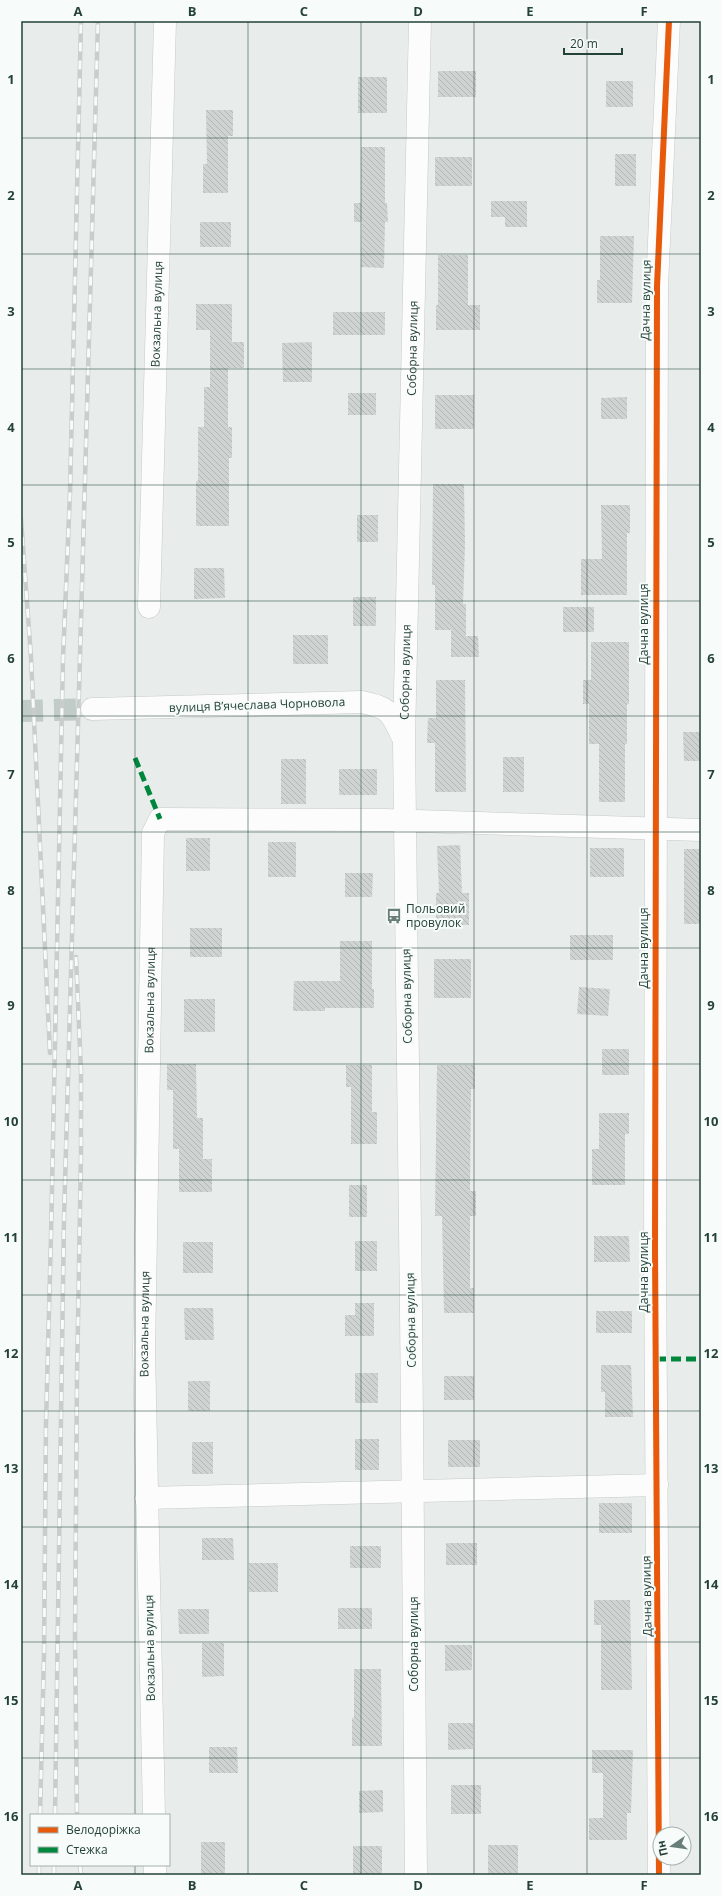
<svg xmlns="http://www.w3.org/2000/svg" width="722" height="1896" viewBox="0 0 722 1896" font-family="'Open Sans',sans-serif">
<style>
.building{fill:url(#building-back-hatch)}
.lines{fill:none;stroke-linecap:round;stroke-linejoin:round}
.minor-tunnel{stroke:#c1cbc8;stroke-width:22;stroke-dasharray:22 11;stroke-linecap:butt}
.minor-casing{stroke:#c5cac8;stroke-width:23}
.minor{stroke:#fcfcfc;stroke-width:22}
.rail-casing{stroke:#c9cdcc;stroke-width:4.5}
.rail{stroke:#f7fbf9;stroke-width:3;stroke-dasharray:9;stroke-linecap:butt}
.quiet{stroke:#00873e;stroke-width:5;stroke-dasharray:10 5;stroke-linecap:butt}
.cycleway-casing{stroke:#f7fbf9;stroke-width:8}
.cycleway{stroke:#e8590c;stroke-width:6}
.grid{fill:none;stroke:#24423a;stroke-width:1;stroke-opacity:0.55}
.labels{text-anchor:middle;stroke-width:4;stroke-linejoin:round;paint-order:stroke}
.street-label{font-size:12px;fill:#24423a;stroke:#f7fbf9}
.poi-label{font-size:12px;fill:#24423a;stroke:#f7fbf9;text-anchor:start}
.neatline{fill:none;stroke:#24423a;stroke-width:1.5}
.grid-label{font-size:13px;text-anchor:middle;font-weight:bold;fill:#24423a}
</style>
<defs>
<pattern id="building-back-hatch" width="6" height="6" patternUnits="userSpaceOnUse"><rect width="6" height="6" fill="#cfd4d2"/><path d="M-1 5l2 2M0 0l6 6M5-1l2 2" fill="none" stroke="#b2b7b5"/></pattern>
</defs>
<rect width="100%" height="100%" fill="#e8edeb"/>
<g class="building">
<rect x="438" y="71" width="38" height="26"/>
<rect x="358" y="77" width="29" height="36"/>
<rect x="606" y="81" width="27" height="26"/>
<path d="M206 110H233V136H228V193H203V164H207Z"/>
<path d="M361 147H385V203H387L388 222H385L384 268 361 267 362 222H354V203H361Z"/>
<rect x="615" y="154" width="21" height="32"/>
<rect x="435" y="157" width="37" height="29"/>
<path d="M491 201H527V227H505V217H491Z"/>
<rect x="200" y="222" width="31" height="25"/>
<path d="M600 236H634L632 303H597V280H600Z"/>
<path d="M438 255H468V305H480V330H436V305H438Z"/>
<path d="M196 304H232V342H244V368H228V427H232V458H229V526H196V481H198V427H204V387H210V330H196Z"/>
<rect x="333" y="312" width="52" height="23"/>
<path d="M312 342V382H283L282 343Z"/>
<rect x="348" y="393" width="28" height="22"/>
<rect x="435" y="395" width="39" height="34"/>
<path d="M627 397V419H601V398Z"/>
<path d="M433 484H464L465 545 463 604H466V636H478L479 657H451V630H435V585H432Z"/>
<path d="M601 505H630V533H627V595H581V559H602Z"/>
<rect x="357" y="515" width="21" height="27"/>
<path d="M194 568H224L225 598 194 599Z"/>
<rect x="353" y="597" width="23" height="29"/>
<rect x="563" y="607" width="31" height="25"/>
<rect x="293" y="635" width="35" height="29"/>
<path d="M591 642H629V704H627V744H625V802H599V744H589V704H583V680H591Z"/>
<path d="M436 680H465L466 792H435V743H427L428 718H436Z"/>
<path d="M683 732H701V761H684Z"/>
<rect x="503" y="757" width="21" height="35"/>
<rect x="281" y="759" width="25" height="45"/>
<rect x="339" y="769" width="38" height="26"/>
<rect x="186" y="838" width="24" height="33"/>
<rect x="268" y="842" width="28" height="35"/>
<path d="M460 845 462 893H469V925H436V893H439L437 846Z"/>
<rect x="590" y="848" width="34" height="29"/>
<rect x="684" y="849" width="17" height="75"/>
<path d="M345 873H373L372 897H345Z"/>
<rect x="190" y="928" width="32" height="29"/>
<rect x="570" y="935" width="43" height="25"/>
<path d="M340 941H372V989H374V1008H325V1011H293L294 981H340Z"/>
<rect x="434" y="959" width="37" height="39"/>
<path d="M579 987 610 989 608 1016 577 1014Z"/>
<rect x="184" y="999" width="31" height="33"/>
<rect x="602" y="1049" width="27" height="26"/>
<path d="M167 1064H196L197 1118H203V1159H212V1192H179V1149H173V1090H167Z"/>
<path d="M346 1065H372V1112H377V1144H351V1087H346Z"/>
<path d="M437 1065H475V1089H471L470 1191H476V1216H470V1288H474V1313H444L442 1216H435Z"/>
<path d="M599 1113H629V1134H625V1185H592V1149H599Z"/>
<rect x="349" y="1185" width="18" height="32"/>
<path d="M594 1236H629L630 1262H594Z"/>
<rect x="355" y="1241" width="22" height="30"/>
<rect x="183" y="1242" width="30" height="31"/>
<path d="M355 1303H374V1336H345V1315H355Z"/>
<path d="M184 1308H213L214 1340H185Z"/>
<rect x="596" y="1311" width="36" height="22"/>
<path d="M601 1365H631L633 1417H605V1392H601Z"/>
<rect x="355" y="1373" width="23" height="30"/>
<rect x="444" y="1376" width="30" height="24"/>
<rect x="188" y="1381" width="22" height="30"/>
<rect x="355" y="1439" width="24" height="31"/>
<rect x="448" y="1440" width="32" height="27"/>
<rect x="192" y="1442" width="21" height="32"/>
<rect x="599" y="1503" width="33" height="30"/>
<path d="M202 1538H233L234 1560H202Z"/>
<rect x="446" y="1543" width="31" height="22"/>
<rect x="350" y="1546" width="31" height="22"/>
<rect x="249" y="1563" width="29" height="29"/>
<path d="M594 1600H630L632 1690H601V1625H594Z"/>
<rect x="338" y="1608" width="34" height="21"/>
<path d="M178 1609H209V1634H179Z"/>
<path d="M202 1643H224V1676L202 1677Z"/>
<path d="M445 1645H472V1670L445 1671Z"/>
<path d="M354 1669H381L382 1746H352V1718H354Z"/>
<path d="M448 1723H473V1749L448 1750Z"/>
<path d="M209 1747H237L238 1773H209Z"/>
<path d="M592 1750H633L631 1813H627V1840H589V1818H603V1773H592Z"/>
<rect x="451" y="1785" width="30" height="29"/>
<path d="M383 1790V1812L359 1813V1791Z"/>
<rect x="201" y="1842" width="24" height="33"/>
<rect x="488" y="1845" width="30" height="30"/>
<rect x="353" y="1846" width="29" height="29"/>
</g>
<g class="lines">
<path class="minor-tunnel" d="M21 711 92 709"/>
<defs>
<g id="minor">
<path id="s1" d="M149 607 165 21"/>
<path d="M92 709 362 702C390 708 391 712 403 738"/>
<path d="M146 1498 657 1485"/>
<path id="s2" d="M154 1815 144 1351 153 833 160 819 385 820 701 830"/>
<path d="M155 1865V1875"/>
<path id="s3" d="M416 1875 411 1310 404 739 420 21"/>
<path d="M659 1875 655 1249 657 286 669 21"/>
</g>
</defs>
<use href="#minor" class="minor-casing"/>
<use href="#minor" class="minor"/>
<defs>
<g id="rail">
<path d="M21 519 31 658 50 1053"/>
<path d="M76 957 81 1071V1154L77 1377 75 1638 77 1815"/>
<path d="M40 1815 44 1656 46 1423 51 1236 63 659 70 493 81 21"/>
<path d="M55 1815 64 1219 98 21"/>
<path d="M80 1865 81 1875"/>
<path d="M39 1875V1865"/>
<path d="M54 1875V1865"/>
</g>
</defs>
<use href="#rail" class="rail-casing"/>
<use href="#rail" class="rail"/>
<g class="quiet">
<path d="M135 758 160 819"/>
<path d="M656 1359H701"/>
</g>
<defs>
<path id="cycleway" d="M659 1875 655 1249 657 286 669 21"/>
</defs>
<use href="#cycleway" class="cycleway-casing"/>
<use href="#cycleway" class="cycleway"/>
</g>
<path class="grid" d="M135 21V1815M248 21V1875M361 21V1875M474 21V1875M587 21V1875M21 138H701M21 254H701M21 369H701M21 485H701M21 601H701M21 716H701M21 832H701M21 948H701M21 1064H701M21 1180H701M21 1295H701M21 1411H701M21 1527H701M21 1642H701M21 1758H701M135 1865V1875"/>
<defs>
<symbol id="bus-bare" viewBox="-9 -9 18 18"><path d="M-5-6H5V4H4V6H2V4H-2V6H-4V4H-5ZM-3.5-4V0h7V-4ZM-3.5 1.2v1.5H-2V1.2ZM2 1.2v1.5H3.5V1.2Z" fill="#697e78" stroke="#f7fbf9" stroke-width="2.5" paint-order="stroke"/></symbol>
</defs>
<g fill-rule="evenodd">
<use href="#bus-bare" x="383" y="905" width="22" height="22"/>
</g>
<g class="labels">
<g class="street-label">
<text transform="translate(646 300) rotate(-89)" y="4">Дачна вулиця</text>
<text dy="4" stroke="none"><textPath href="#s1" startOffset="293">Вокзальна вулиця</textPath></text>
<text dy="4" stroke="none"><textPath href="#s3" startOffset="1527">Соборна вулиця</textPath></text>
<text transform="translate(644 624) rotate(-90)" y="4">Дачна вулиця</text>
<text dy="4" stroke="none"><textPath href="#s3" startOffset="1203">Соборна вулиця</textPath></text>
<text transform="translate(257 705) rotate(-2)" y="4">вулиця Вʼячеслава Чорновола</text>
<text transform="translate(644 948) rotate(-90)" y="4">Дачна вулиця</text>
<text transform="translate(407 996) rotate(-91)" y="4">Соборна вулиця</text>
<text dy="4" stroke="none"><textPath href="#s2" startOffset="815">Вокзальна вулиця</textPath></text>
<text transform="translate(644 1272) rotate(-90)" y="4">Дачна вулиця</text>
<text transform="translate(411 1320) rotate(-91)" y="4">Соборна вулиця</text>
<text dy="4" stroke="none"><textPath href="#s2" startOffset="491">Вокзальна вулиця</textPath></text>
<text transform="translate(647 1596) rotate(-91)" y="4">Дачна вулиця</text>
<text transform="translate(414 1644) rotate(-90)" y="4">Соборна вулиця</text>
<text transform="translate(150 1648) rotate(-91)" y="4">Вокзальна вулиця</text>
</g>
<g class="poi-label">
<text x="406" y="913">Польовий<tspan x="406" dy="14">провулок</tspan></text>
</g>
</g>
<rect width="722" height="1896" fill="none" stroke="#f7fbf9" stroke-width="44"/>
<rect x="30" y="1814" width="140" height="52" fill="#f7fbf9" stroke="#a3b1ad"/>
<rect x="38" y="1827" width="20" height="6" fill="#e8590c" stroke="#a3b1ad"/>
<text x="66" y="1834" font-size="12" fill="#24423a">Велодоріжка</text>
<rect x="38" y="1847" width="20" height="6" fill="#00873e" stroke="#a3b1ad"/>
<text x="66" y="1854" font-size="12" fill="#24423a">Стежка</text>
<g transform="translate(672 1846) rotate(257)"><circle r="19" fill="#f7fbf9" stroke="#a3b1ad"/>
<path d="M0-3L7 15L0 10L-7 15Z" fill="#697e78"/>
<text y="-6" font-size="11" font-weight="bold" text-anchor="middle" fill="#24423a">Пн</text>
</g>
<path d="M564 48v6h58v-6" fill="none" stroke="#24423a" stroke-width="2"/>
<text x="570" y="48" font-size="12" fill="#24423a" stroke="#f7fbf9" stroke-width="3" paint-order="stroke">20 m</text>
<rect x="22" y="22" width="678" height="1852" class="neatline"/>
<g class="grid-label">
<text x="78" y="16">A</text>
<text x="192" y="16">B</text>
<text x="304" y="16">C</text>
<text x="418" y="16">D</text>
<text x="530" y="16">E</text>
<text x="644" y="16">F</text>
<text x="11" y="84">1</text>
<text x="711" y="84">1</text>
<text x="11" y="200">2</text>
<text x="711" y="200">2</text>
<text x="11" y="316">3</text>
<text x="711" y="316">3</text>
<text x="11" y="432">4</text>
<text x="711" y="432">4</text>
<text x="11" y="547">5</text>
<text x="711" y="547">5</text>
<text x="11" y="663">6</text>
<text x="711" y="663">6</text>
<text x="11" y="779">7</text>
<text x="711" y="779">7</text>
<text x="11" y="895">8</text>
<text x="711" y="895">8</text>
<text x="11" y="1010">9</text>
<text x="711" y="1010">9</text>
<text x="11" y="1126">10</text>
<text x="711" y="1126">10</text>
<text x="11" y="1242">11</text>
<text x="711" y="1242">11</text>
<text x="11" y="1358">12</text>
<text x="711" y="1358">12</text>
<text x="11" y="1473">13</text>
<text x="711" y="1473">13</text>
<text x="11" y="1589">14</text>
<text x="711" y="1589">14</text>
<text x="11" y="1705">15</text>
<text x="711" y="1705">15</text>
<text x="11" y="1821">16</text>
<text x="711" y="1821">16</text>
<text x="78" y="1890">A</text>
<text x="192" y="1890">B</text>
<text x="304" y="1890">C</text>
<text x="418" y="1890">D</text>
<text x="530" y="1890">E</text>
<text x="644" y="1890">F</text>
</g>
</svg>
